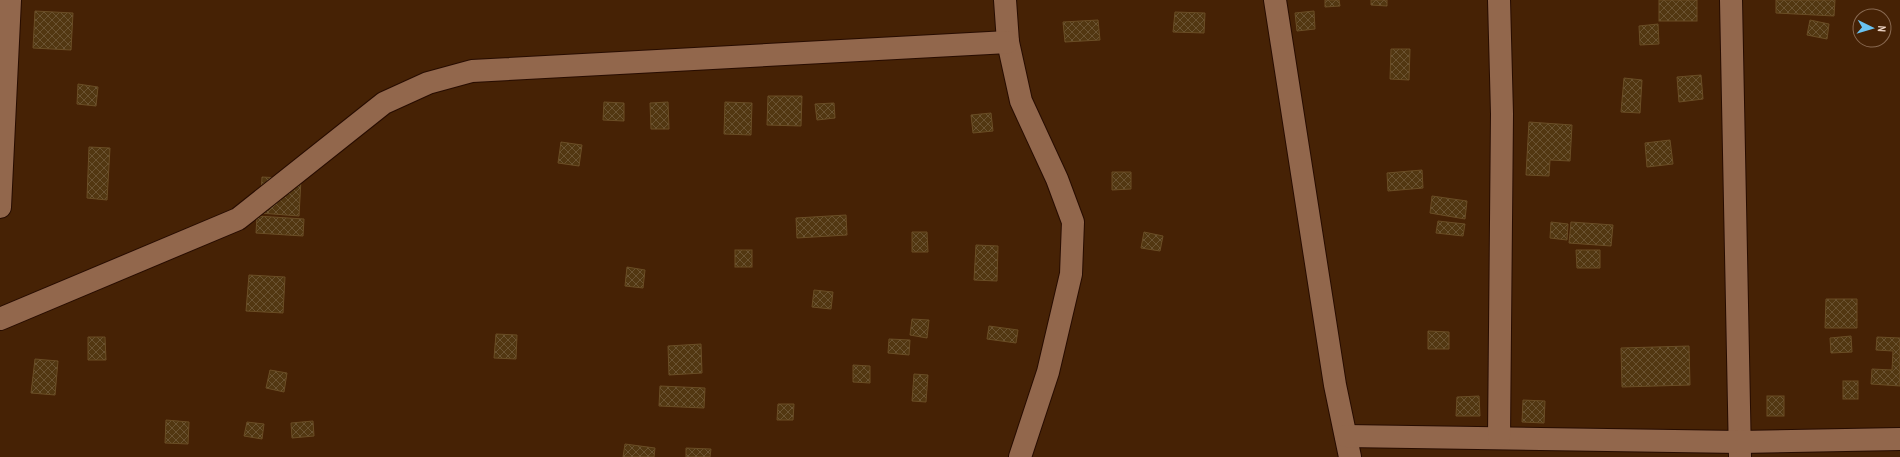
<svg xmlns="http://www.w3.org/2000/svg" width="1900" height="457" viewBox="0 0 1900 457" font-family="'PT Sans Narrow',sans-serif">
<style>
.building{fill:url(#building-cross-hatch);stroke:#6a4d25}
.lines{fill:none;stroke-linecap:round;stroke-linejoin:round}
.street-casing{stroke:#270c00;stroke-width:24}
.street{stroke:#92674c;stroke-width:22}
</style>
<defs>
<pattern id="building-cross-hatch" width="8" height="8" patternUnits="userSpaceOnUse"><rect width="8" height="8" fill="#523711"/><path d="M0 0l8 8M0 8l8-8" fill="none" stroke="#6b5332"/></pattern>
</defs>
<rect width="100%" height="100%" fill="#462205"/>
<g class="building">
<path d="M1325 0H1339L1340 6 1325 7Z"/>
<path d="M1371 0H1387V6L1371 5Z"/>
<rect x="1659" y="0" width="38" height="21"/>
<path d="M1776 0H1835L1834 16 1776 13Z"/>
<path d="M35 11 73 13 71 50 33 48Z"/>
<path d="M1314 11 1315 29 1297 31 1295 13Z"/>
<path d="M1175 12 1205 13 1204 33 1173 32Z"/>
<path d="M1098 20 1100 40 1065 42 1063 22Z"/>
<path d="M1810 20 1829 24 1827 39 1807 35Z"/>
<path d="M1658 24 1659 44 1640 45 1639 26Z"/>
<path d="M1391 49H1410L1409 80 1390 79Z"/>
<path d="M1701 75 1703 99 1679 102 1677 77Z"/>
<path d="M1624 78 1642 80 1640 113 1621 112Z"/>
<path d="M78 84 98 87 96 106 77 104Z"/>
<path d="M768 96H802L801 126 767 125Z"/>
<path d="M604 102 624 103V121L603 120Z"/>
<path d="M668 102 669 129H651L650 103Z"/>
<path d="M725 102 752 103 751 135 724 134Z"/>
<path d="M834 103 835 118 817 120 815 104Z"/>
<path d="M991 113 993 131 973 133 971 115Z"/>
<path d="M1529 122 1572 125 1570 161 1550 160 1549 176 1526 175Z"/>
<path d="M1670 140 1673 164 1647 167 1645 143Z"/>
<path d="M561 142 582 145 579 166 558 163Z"/>
<path d="M89 147 110 148 107 200 87 198Z"/>
<path d="M1422 170 1423 188 1388 191 1387 173Z"/>
<path d="M1112 172H1131V189L1112 190Z"/>
<path d="M262 177 301 179 299 216 260 213Z"/>
<path d="M1432 196 1467 201 1465 219 1430 213Z"/>
<path d="M846 215 847 235 797 238 796 218Z"/>
<path d="M257 216 304 219 303 236 256 233Z"/>
<path d="M1438 221 1465 224 1463 236 1436 233Z"/>
<path d="M1551 222 1568 224 1567 240 1550 238Z"/>
<path d="M1571 222 1613 225 1611 246 1569 243Z"/>
<path d="M912 232H927L928 252H912Z"/>
<path d="M1144 232 1163 236 1160 251 1141 248Z"/>
<path d="M976 245 998 246 997 281 974 280Z"/>
<rect x="735" y="250" width="17" height="17"/>
<path d="M1576 250H1600V268H1577Z"/>
<path d="M627 267 645 270 643 288 625 286Z"/>
<path d="M249 275 285 277 283 313 246 311Z"/>
<path d="M814 290 833 292 831 309 812 307Z"/>
<path d="M1826 299H1857V328H1825Z"/>
<path d="M912 319 929 320 927 338 910 335Z"/>
<path d="M989 326 1018 330 1016 343 987 339Z"/>
<path d="M1428 331 1449 332V349H1428Z"/>
<path d="M496 334 517 335 516 359 494 358Z"/>
<path d="M1851 336 1852 352 1831 353 1830 338Z"/>
<path d="M88 337H105L106 360H88Z"/>
<path d="M1877 337 1900 338V386L1871 384 1872 369 1892 370 1893 351 1876 350Z"/>
<path d="M889 339 910 340 909 355 888 353Z"/>
<path d="M701 344 702 373 669 375 668 346Z"/>
<path d="M1689 346 1690 385 1622 387 1621 348Z"/>
<path d="M35 359 58 361 55 395 31 393Z"/>
<path d="M853 365 870 366V383L853 382Z"/>
<path d="M270 370 287 373 284 392 266 388Z"/>
<path d="M914 374 928 375 926 402 912 401Z"/>
<rect x="1843" y="381" width="15" height="18"/>
<path d="M660 386 705 388 704 408 659 406Z"/>
<path d="M1479 396 1480 416H1456L1457 397Z"/>
<rect x="1767" y="396" width="17" height="20"/>
<path d="M1523 400 1545 401 1544 423 1522 422Z"/>
<path d="M778 404H794L793 420H777Z"/>
<path d="M166 420 189 422 188 444 165 443Z"/>
<path d="M313 421 314 436 292 438 291 423Z"/>
<path d="M247 422 264 424 262 439 244 436Z"/>
<path d="M625 444 655 448 654 457H623Z"/>
<path d="M686 448 711 449 710 457H686Z"/>
</g>
<g class="lines">
<defs>
<g id="street">
<path d="M1005 0 1008 42 1021 101 1057 179 1073 222 1071 274 1048 372 1020 457"/>
<path d="M1275 0 1335 385 1350 457"/>
<path d="M1731 0 1740 457"/>
<path d="M0 207 10 0"/>
<path d="M0 319 238 219 384 103 428 83 472 71 1008 42"/>
<path d="M1346 436 1740 442 1900 439"/>
<path d="M1499 437 1502 114 1499 0"/>
</g>
</defs>
<use href="#street" class="street-casing"/>
<use href="#street" class="street"/>
</g>
<g transform="translate(1872 28) rotate(95)"><circle r="19" fill="#462205" stroke="#886951"/>
<path d="M0-3L7 15L0 10L-7 15Z" fill="#6ac3f1"/>
<text y="-6" font-size="11" font-weight="bold" text-anchor="middle" fill="#ecd3c4">N</text>
</g>
</svg>
